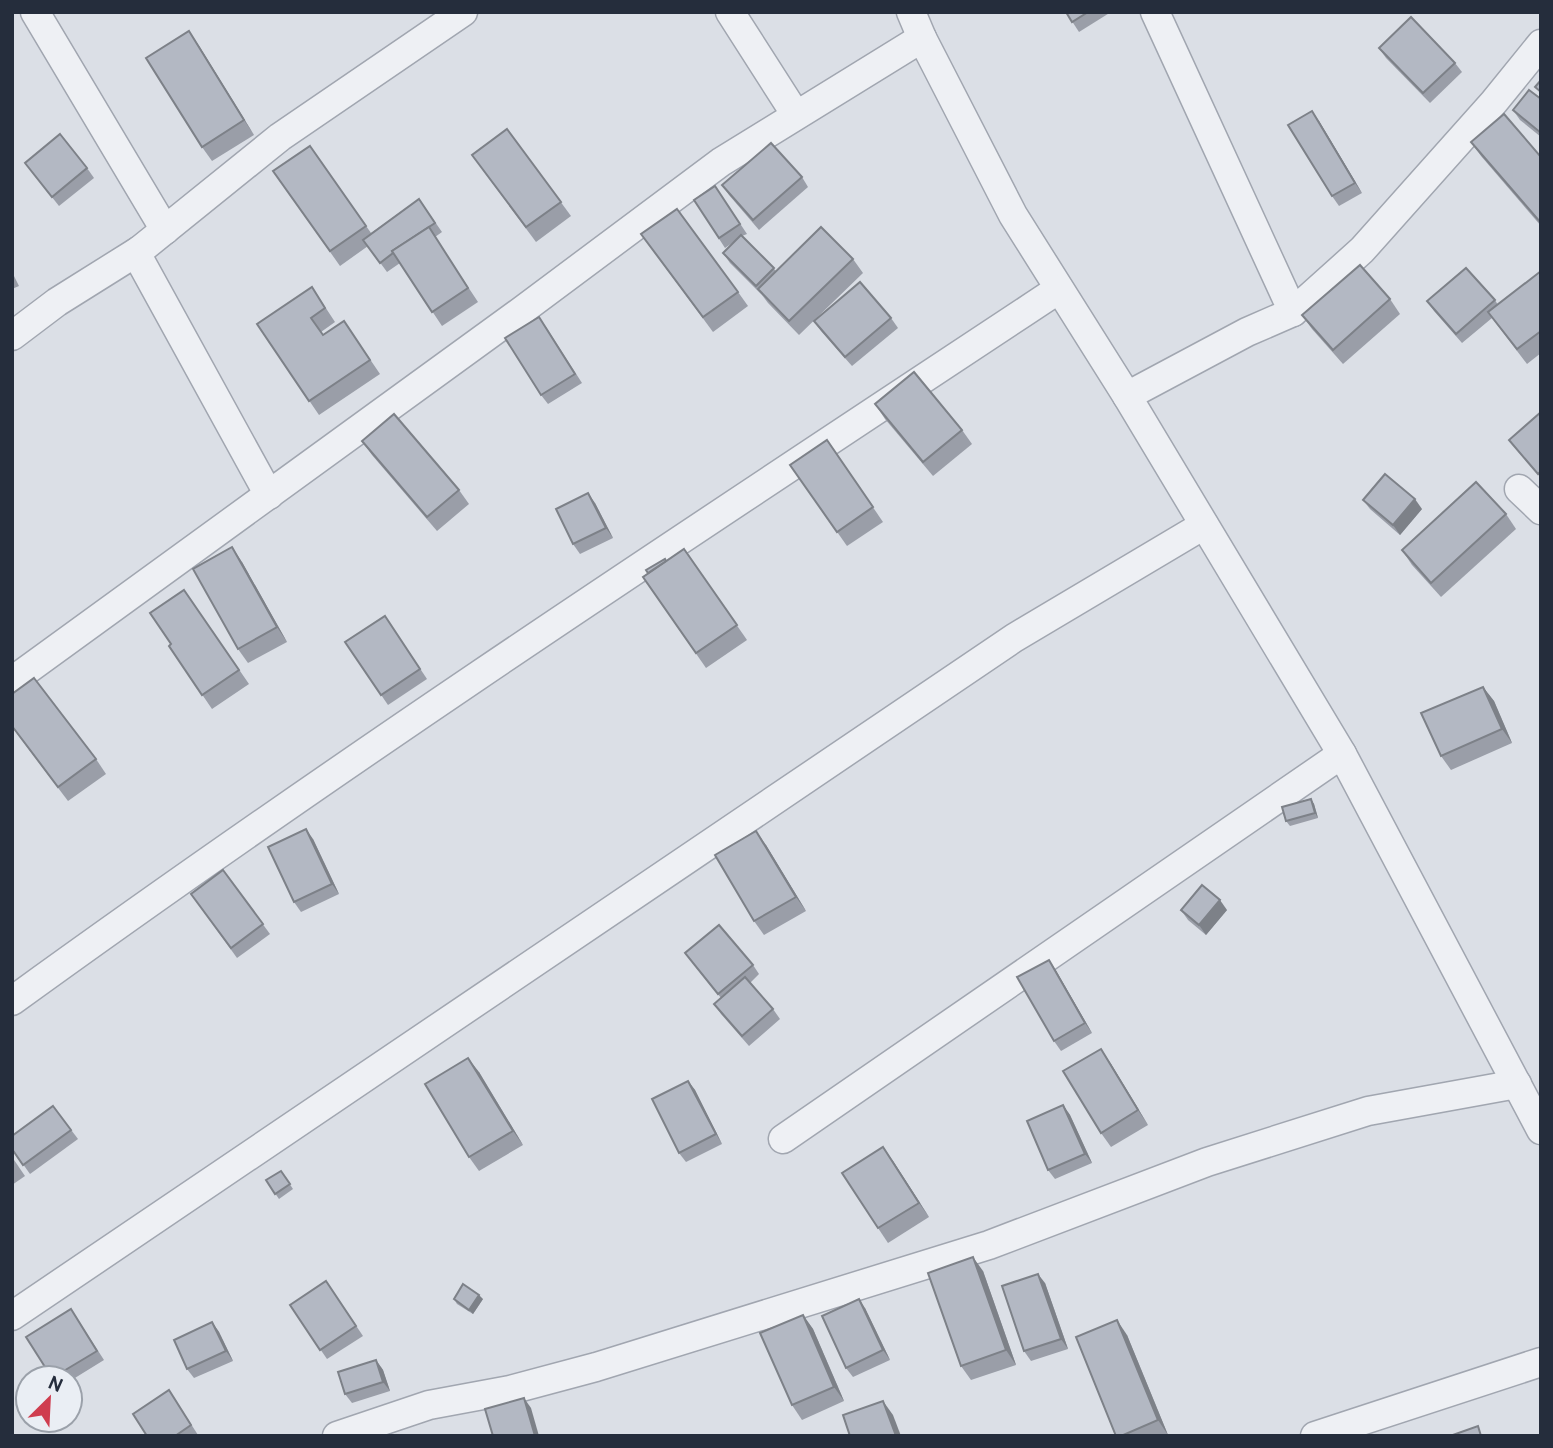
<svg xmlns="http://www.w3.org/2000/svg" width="1553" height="1448" viewBox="0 0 1553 1448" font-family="Overpass,sans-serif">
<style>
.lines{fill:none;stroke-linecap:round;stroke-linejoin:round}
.street-casing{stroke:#a1a6b0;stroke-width:31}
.street{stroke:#eef0f4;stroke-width:28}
.wall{fill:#9a9ea8}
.shaded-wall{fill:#7d8188}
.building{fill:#b3b8c3;stroke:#7d8188;stroke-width:2}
</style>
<rect width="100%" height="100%" fill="#dbdfe6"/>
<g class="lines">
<defs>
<g id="street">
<path d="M35 12 165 230"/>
<path d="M730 12 796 115"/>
<path d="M911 12 922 38"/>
<path d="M1155 12 1293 312 1247 332 1127 396 1342 754 1541 1130"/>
<path d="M140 250 136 253 269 495"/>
<path d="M1293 312 1362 250 1494 102 1541 44"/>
<path d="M12 336 57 302 140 250 280 137 463 12"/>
<path d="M1519 489 1541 510"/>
<path d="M12 681 520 312 721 162 922 38 1013 215 1127 396"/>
<path d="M12 1001C354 753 707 522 1059 289"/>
<path d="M783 1139 1342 754"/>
<path d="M12 1316 1014 638 1204 525"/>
<path d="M337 1436 429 1405 510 1390 596 1367 989 1245 1207 1162 1368 1111 1517 1084"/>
<path d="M1315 1436 1541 1362"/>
</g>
</defs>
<use href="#street" class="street-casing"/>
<use href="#street" class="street"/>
</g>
<g class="wall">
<path d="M1066 12H1111L1079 32Z"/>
<path d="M199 46 254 135 212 161 202 147Z"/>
<path d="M1379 48 1455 63 1462 72 1430 103 1386 58Z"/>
<path d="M1541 99V137L1520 120 1513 110Z"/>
<path d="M1319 121 1362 193 1339 206 1332 196Z"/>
<path d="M507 129 571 216 536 242 482 169Z"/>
<path d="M1471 142 1541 157V226L1481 156Z"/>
<path d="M310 146 371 233 419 199 442 232 435 237 478 302 442 326 400 263 387 272 368 246 340 266 273 171Z"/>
<path d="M25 163 87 168 94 178 59 206Z"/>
<path d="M802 177 808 187 759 230 729 195 722 185Z"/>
<path d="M715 186 747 234 742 236 776 271 853 259 863 273 799 335 768 303 762 295 730 263 723 253 735 241 725 248 694 200Z"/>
<path d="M652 249 738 292 748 306 713 332Z"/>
<path d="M1541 271V353L1527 364 1492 318 1462 343 1434 311 1427 301 1495 300 1498 305Z"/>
<path d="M12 272 19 286 12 289Z"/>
<path d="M312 287 335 322 321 332 323 335 344 321 380 374 319 415 257 324Z"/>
<path d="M1390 299 1400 314 1343 364 1312 329 1302 315Z"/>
<path d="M891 318 898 328 852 366 821 331 814 321Z"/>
<path d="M546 327 582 383 548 404 541 395Z"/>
<path d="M875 404 962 430 972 444 933 476 885 419Z"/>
<path d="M1541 412V478L1516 449 1509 440Z"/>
<path d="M827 440 883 522 847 546 790 465Z"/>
<path d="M362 441 459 490 469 504 437 531 372 455Z"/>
<path d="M1363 500 1422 509 1400 535 1370 509Z"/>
<path d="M595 503 613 538 580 554 573 544Z"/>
<path d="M1506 514 1516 529 1441 597 1412 565 1402 550Z"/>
<path d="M684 549 747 640 706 668 643 577Z"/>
<path d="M242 562 287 642 248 663 238 649Z"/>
<path d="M184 590 249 684 212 709 169 646 171 644Z"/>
<path d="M385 616 427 679 388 705 345 642Z"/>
<path d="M1483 687 1494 701 1512 743 1451 770 1441 756Z"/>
<path d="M12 694 96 759 106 774 68 801 12 727Z"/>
<path d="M1311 799 1314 804 1318 818 1290 826 1286 821Z"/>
<path d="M313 839 339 894 301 912 294 902Z"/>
<path d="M766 845 806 911 764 935 754 921Z"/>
<path d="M223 870 270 934 237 958 191 894Z"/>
<path d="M1181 910H1227L1206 935 1188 920Z"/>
<path d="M685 953 753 965 759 974 750 983 773 1009 780 1019 749 1046 721 1014 714 1004 721 998Z"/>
<path d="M1055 969 1092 1033 1061 1051 1054 1041Z"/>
<path d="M1111 1064 1148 1125 1111 1147 1101 1133Z"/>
<path d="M479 1072 523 1145 479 1171 469 1157Z"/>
<path d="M688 1081 695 1090 722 1144 686 1162 679 1153Z"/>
<path d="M1063 1105 1070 1115 1092 1163 1055 1179 1048 1170Z"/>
<path d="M53 1106 78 1139 30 1174 13 1150Z"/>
<path d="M12 1157 25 1176 12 1185Z"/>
<path d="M893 1161 929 1217 888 1243 878 1228Z"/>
<path d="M281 1171 293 1189 279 1199 266 1180Z"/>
<path d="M983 1271 1016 1365 971 1380 961 1366Z"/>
<path d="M326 1281 363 1336 327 1359 290 1305Z"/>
<path d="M1045 1283 1068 1349 1031 1361 1024 1351Z"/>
<path d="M454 1299H483L473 1314 457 1304Z"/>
<path d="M865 1308 890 1360 853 1377 846 1368Z"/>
<path d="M71 1309 104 1360 70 1381V1378H52Z"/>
<path d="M803 1315 813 1329 844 1401 802 1420 792 1405Z"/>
<path d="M212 1322 219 1332 233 1361 194 1378 187 1369Z"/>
<path d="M1127 1335 1168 1435 1166 1436H1116Z"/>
<path d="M376 1360 383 1370 390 1391 352 1403 345 1394Z"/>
<path d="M169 1390 198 1435 197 1436H147Z"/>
</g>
<g class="shaded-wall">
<path d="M189 31 199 46 254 135 244 120Z"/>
<path d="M1312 111 1319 121 1362 193 1355 183Z"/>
<path d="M588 493 595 503 613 538 606 528Z"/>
<path d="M1415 499 1422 509 1400 535 1393 525Z"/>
<path d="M232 547 242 562 287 642 277 627Z"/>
<path d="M1483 687 1494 701 1512 743 1502 729Z"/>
<path d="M1311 799 1314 804 1318 818 1315 813Z"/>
<path d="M306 829 313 839 339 894 332 884Z"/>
<path d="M756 831 766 845 806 911 796 897Z"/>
<path d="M1220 900 1227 910 1206 935 1199 925Z"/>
<path d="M1049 960 1055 969 1092 1033 1085 1023Z"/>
<path d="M1101 1049 1111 1064 1148 1125 1138 1110Z"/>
<path d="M468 1058 479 1072 523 1145 513 1131Z"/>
<path d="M688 1081 695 1090 722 1144 716 1134Z"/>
<path d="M1063 1105 1070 1115 1092 1163 1085 1154Z"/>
<path d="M883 1147 893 1161 929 1217 919 1203Z"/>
<path d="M973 1257 983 1271 1016 1365 1006 1350Z"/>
<path d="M1038 1274 1045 1283 1068 1349 1061 1339Z"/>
<path d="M479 1295 483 1299 473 1314 469 1310Z"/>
<path d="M859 1299 865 1308 890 1360 883 1350Z"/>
<path d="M803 1315 813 1329 844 1401 834 1387Z"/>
<path d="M1117 1320 1127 1335 1168 1435 1158 1420Z"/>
<path d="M212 1322 219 1332 233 1361 226 1351Z"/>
<path d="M376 1360 383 1370 390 1391 383 1382Z"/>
<path d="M524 1398 531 1408 539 1436H535Z"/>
<path d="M883 1401 893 1415 901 1436H896Z"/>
</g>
<g class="building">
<path d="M1066 12H1088L1072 22Z"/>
<path d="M1411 17 1455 63 1423 93 1379 48Z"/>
<path d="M189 31 244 120 202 147 146 58Z"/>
<path d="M1541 80V92L1535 87Z"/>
<path d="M1529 90 1541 99V133L1513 110Z"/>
<path d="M1312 111 1355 183 1332 196 1288 125Z"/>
<path d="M1504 114 1541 157V223L1471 142Z"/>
<path d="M507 129 561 202 526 227 472 155Z"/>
<path d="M60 134 87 168 52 197 25 163Z"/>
<path d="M771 143 802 177 753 220 722 185Z"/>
<path d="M310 146 366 226 330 251 273 171Z"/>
<path d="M715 186 740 224 719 238 694 200Z"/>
<path d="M419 199 435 223 392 251 393 253 380 263 363 240Z"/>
<path d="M677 209 738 292 703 317 641 234Z"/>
<path d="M429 227 468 288 432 312 392 251Z"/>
<path d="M821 227 853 259 789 321 758 289Z"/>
<path d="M741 235 774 268 756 286 723 253Z"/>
<path d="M1360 265 1390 299 1333 350 1302 315Z"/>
<path d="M1466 268 1495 300 1456 334 1427 301Z"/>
<path d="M1541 271V331L1517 349 1488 312Z"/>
<path d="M860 282 891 318 845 357 814 321Z"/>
<path d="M312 287 325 308 311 318 323 335 344 321 370 360 309 401 257 324Z"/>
<path d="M539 317 575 374 541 395 505 338Z"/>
<path d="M914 372 962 430 923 462 875 404Z"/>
<path d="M1541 412V471L1538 474 1509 440Z"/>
<path d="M394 414 459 490 427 517 362 441Z"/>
<path d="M827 440 873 507 837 532 790 465Z"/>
<path d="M1385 474 1415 499 1393 525 1363 500Z"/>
<path d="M1476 482 1506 514 1431 583 1402 550Z"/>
<path d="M588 493 606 528 573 544 556 509Z"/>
<path d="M232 547 277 627 238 649 193 569Z"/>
<path d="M684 549 737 625 696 653 643 577Z"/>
<path d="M665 559 666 561 648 573 646 570Z"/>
<path d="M184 590 239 670 202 695 169 646 171 644 150 613Z"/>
<path d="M385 616 420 669 381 695 345 642Z"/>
<path d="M34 678 96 759 58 787 12 726V694Z"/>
<path d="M1483 687 1502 729 1441 756 1421 713Z"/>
<path d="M1311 799 1315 813 1286 821 1282 807Z"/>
<path d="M306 829 332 884 294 902 268 847Z"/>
<path d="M756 831 796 897 754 921 715 855Z"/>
<path d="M223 870 263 924 231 948 191 894Z"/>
<path d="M1202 885 1220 900 1199 925 1181 910Z"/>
<path d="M719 925 753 965 718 994 685 953Z"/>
<path d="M1049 960 1085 1023 1054 1041 1017 977Z"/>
<path d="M745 977 773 1009 742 1036 714 1004Z"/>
<path d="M1101 1049 1138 1110 1101 1133 1063 1071Z"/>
<path d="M468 1058 513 1131 469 1157 425 1084Z"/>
<path d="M688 1081 716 1134 679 1153 652 1099Z"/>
<path d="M1063 1105 1085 1154 1048 1170 1027 1121Z"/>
<path d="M53 1106 71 1130 23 1165 12 1149V1136Z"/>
<path d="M883 1147 919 1203 878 1228 842 1173Z"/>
<path d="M281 1171 290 1184 275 1194 266 1180Z"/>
<path d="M973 1257 1006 1350 961 1366 928 1273Z"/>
<path d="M1038 1274 1061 1339 1024 1351 1002 1286Z"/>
<path d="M326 1281 356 1326 320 1350 290 1305Z"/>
<path d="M463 1284 479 1295 469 1310 454 1299Z"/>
<path d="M859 1299 883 1350 846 1368 822 1316Z"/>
<path d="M71 1309 97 1351 52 1378 26 1337Z"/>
<path d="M803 1315 834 1387 792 1405 760 1333Z"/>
<path d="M1117 1320 1158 1420 1121 1436H1116L1076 1337Z"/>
<path d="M212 1322 226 1351 187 1369 174 1340Z"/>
<path d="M376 1360 383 1382 345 1394 338 1372Z"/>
<path d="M169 1390 191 1425 175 1436H147L133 1414Z"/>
<path d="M524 1398 535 1436H493L485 1409Z"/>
<path d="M883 1401 896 1436H850L843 1415Z"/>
<path d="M1478 1426 1481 1436H1450Z"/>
</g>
<rect width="1553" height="1448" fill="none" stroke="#252d3c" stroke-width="28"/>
<g transform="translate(49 1399) rotate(24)"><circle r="33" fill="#eaeef4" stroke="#9ba1aa" stroke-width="2"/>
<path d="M0-5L12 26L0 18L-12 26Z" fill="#cf3d4f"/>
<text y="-10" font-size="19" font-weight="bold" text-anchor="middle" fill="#252d3c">N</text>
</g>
</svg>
